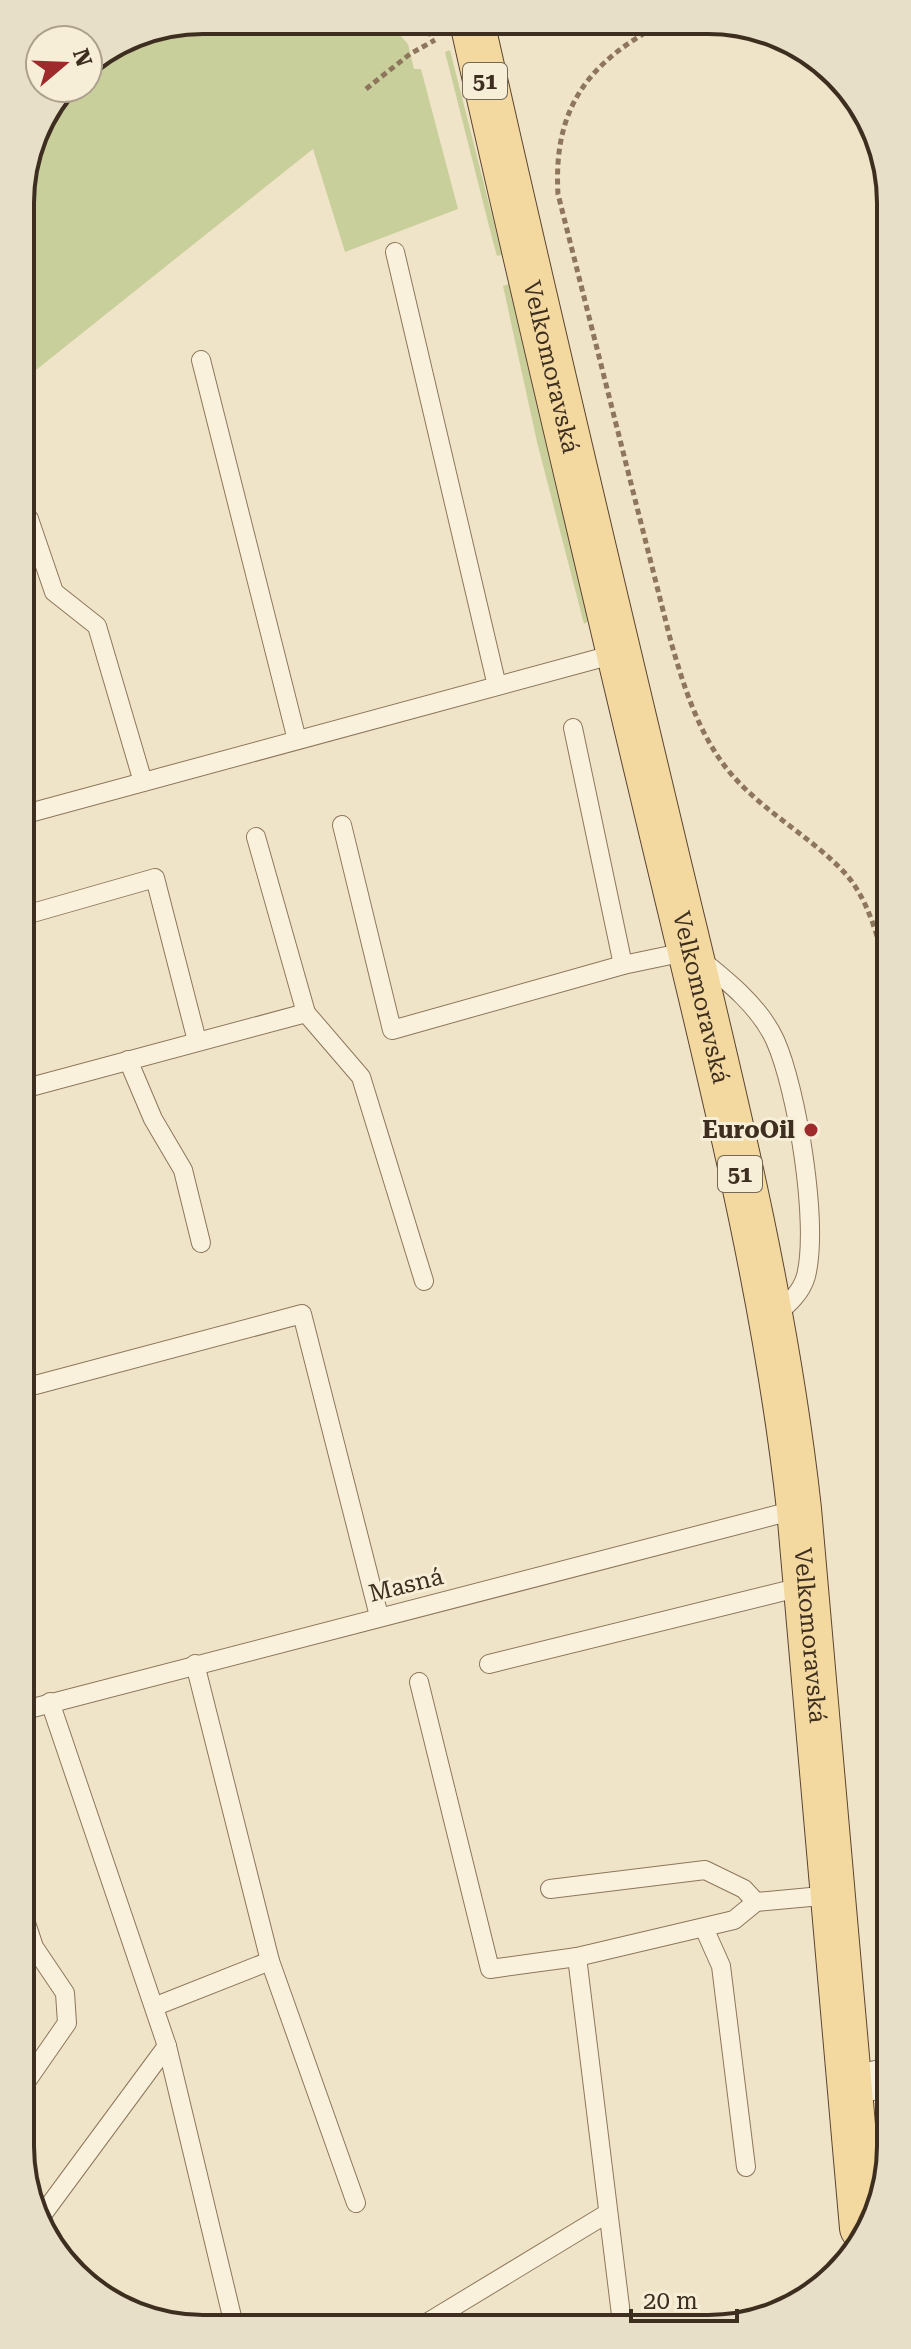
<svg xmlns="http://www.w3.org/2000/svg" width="911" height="2349" viewBox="0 0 911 2349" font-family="'Roboto Serif',serif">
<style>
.green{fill:#c9cf9b}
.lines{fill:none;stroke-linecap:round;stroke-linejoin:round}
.service-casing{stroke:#8d765c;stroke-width:20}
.minor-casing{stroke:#8d765c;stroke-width:40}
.primary-casing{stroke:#5b4430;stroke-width:46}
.path{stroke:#8d765c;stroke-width:5;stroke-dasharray:6 4;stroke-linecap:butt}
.service{stroke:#faf1dc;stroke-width:18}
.minor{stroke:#faf1dc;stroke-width:38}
.primary{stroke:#f3d9a0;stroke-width:44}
.poi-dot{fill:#9e2a2b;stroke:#f7eed8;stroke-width:3}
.labels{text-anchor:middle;stroke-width:6;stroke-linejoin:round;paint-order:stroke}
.shield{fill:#f7eed8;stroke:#756857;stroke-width:2}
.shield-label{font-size:22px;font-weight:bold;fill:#3d2e20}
.street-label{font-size:24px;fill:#3d2e20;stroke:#f7eed8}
.poi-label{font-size:24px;font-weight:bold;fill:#3d2e20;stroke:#f7eed8;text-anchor:end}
.rim{fill:none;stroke:#3d2e20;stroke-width:4}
</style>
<rect width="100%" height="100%" fill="#f0e4c8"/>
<g class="green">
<path d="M203 20 387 21 408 44 414 69H421L458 209 345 252 313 149 21 382 20 190 39 121 65 88H88V62L133 34Z"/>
<path d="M450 50 502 255 497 256 492 238 445 52Z"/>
<path d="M509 284 591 619 584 624 537 442 503 286Z"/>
</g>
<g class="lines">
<defs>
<g id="service">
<path d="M395 252 497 686"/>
<path d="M201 360 297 740"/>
<path d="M21 521 29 519 54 592 97 626 143 782"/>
<path d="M573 728 623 965 690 951C721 976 758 1003 775 1040 797 1089 819 1223 806 1276 801 1294 786 1306 772 1318"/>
<path d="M22 815 619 653"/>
<path d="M342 825 392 1030 623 965"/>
<path d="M256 837 306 1013"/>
<path d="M22 916 155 878 197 1041"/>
<path d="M128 1060 153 1119 183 1170 201 1243"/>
<path d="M23 1089 306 1013 361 1077 424 1281"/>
<path d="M24 1388 302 1314 379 1616"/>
<path d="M195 1664 270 1961 356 2203"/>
<path d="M489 1664 805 1586"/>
<path d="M419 1682 490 1969 577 1957 734 1920 756 1902 744 1889 705 1870 550 1889"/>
<path d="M25 1710 799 1509"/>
<path d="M756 1902 832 1895"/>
<path d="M25 1920 34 1947 65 1993 67 2023 26 2082"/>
<path d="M704 1928 721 1966 746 2167"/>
<path d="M577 1957 622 2323"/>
<path d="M156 2006 270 1961"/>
<path d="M167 2046 234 2325"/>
<path d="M40 2218 167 2046 50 1702"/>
<path d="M425 2324 608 2213"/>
</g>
<path id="minor" d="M849 2086 890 2077"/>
<g id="primary">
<path id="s1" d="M472 22C535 303 602 584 669 864 720 1077 775 1291 799 1509L862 2228"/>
</g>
</defs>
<use href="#service" class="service-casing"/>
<use href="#minor" class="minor-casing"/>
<use href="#primary" class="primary-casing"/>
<g class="path">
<path d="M426 21 431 36"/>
<path d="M663 23C588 62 553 108 558 194L671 642C684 687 698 732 727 769 760 810 806 833 842 870 868 896 879 940 887 975"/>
<path d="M366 89 410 54 435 40"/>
</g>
<use href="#service" class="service"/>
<use href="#minor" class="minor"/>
<use href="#primary" class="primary"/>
</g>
<circle class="poi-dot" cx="811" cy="1130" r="8"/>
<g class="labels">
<g class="shield">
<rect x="463" y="63" width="44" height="36" rx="6"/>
<rect x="718" y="1156" width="44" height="36" rx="6"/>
</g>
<g class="shield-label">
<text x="485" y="89">51</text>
<text x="740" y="1182">51</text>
</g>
<g class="street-label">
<text dy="8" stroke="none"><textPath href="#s1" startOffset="354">Velkomoravská</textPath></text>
<text dy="8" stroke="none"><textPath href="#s1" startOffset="1002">Velkomoravská</textPath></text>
<text transform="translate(406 1585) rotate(-14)" y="8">Masná</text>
<text dy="8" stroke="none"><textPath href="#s1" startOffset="1650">Velkomoravská</textPath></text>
</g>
<g class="poi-label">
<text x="795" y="1138">EuroOil</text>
</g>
</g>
<path d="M0 0H911V2349H0ZM203 34H708A169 169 0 0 1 877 203V2146A169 169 0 0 1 708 2315H203A169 169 0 0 1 34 2146V203A169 169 0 0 1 203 34Z" fill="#e8dfc9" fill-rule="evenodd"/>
<path class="rim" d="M203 34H708A169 169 0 0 1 877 203V2146A169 169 0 0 1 708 2315H203A169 169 0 0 1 34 2146V203A169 169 0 0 1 203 34Z"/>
<g transform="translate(64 64) rotate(71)"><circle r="38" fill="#f7eed8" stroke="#ada18e" stroke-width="2"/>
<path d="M0-6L14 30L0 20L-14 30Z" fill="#9e2a2b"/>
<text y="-12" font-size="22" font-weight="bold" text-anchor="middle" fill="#3d2e20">N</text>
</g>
<path d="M631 2309v12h106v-12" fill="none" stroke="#3d2e20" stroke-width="4"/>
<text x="643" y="2309" font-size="24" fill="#3d2e20" stroke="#f7eed8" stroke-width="6" paint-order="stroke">20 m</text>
</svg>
